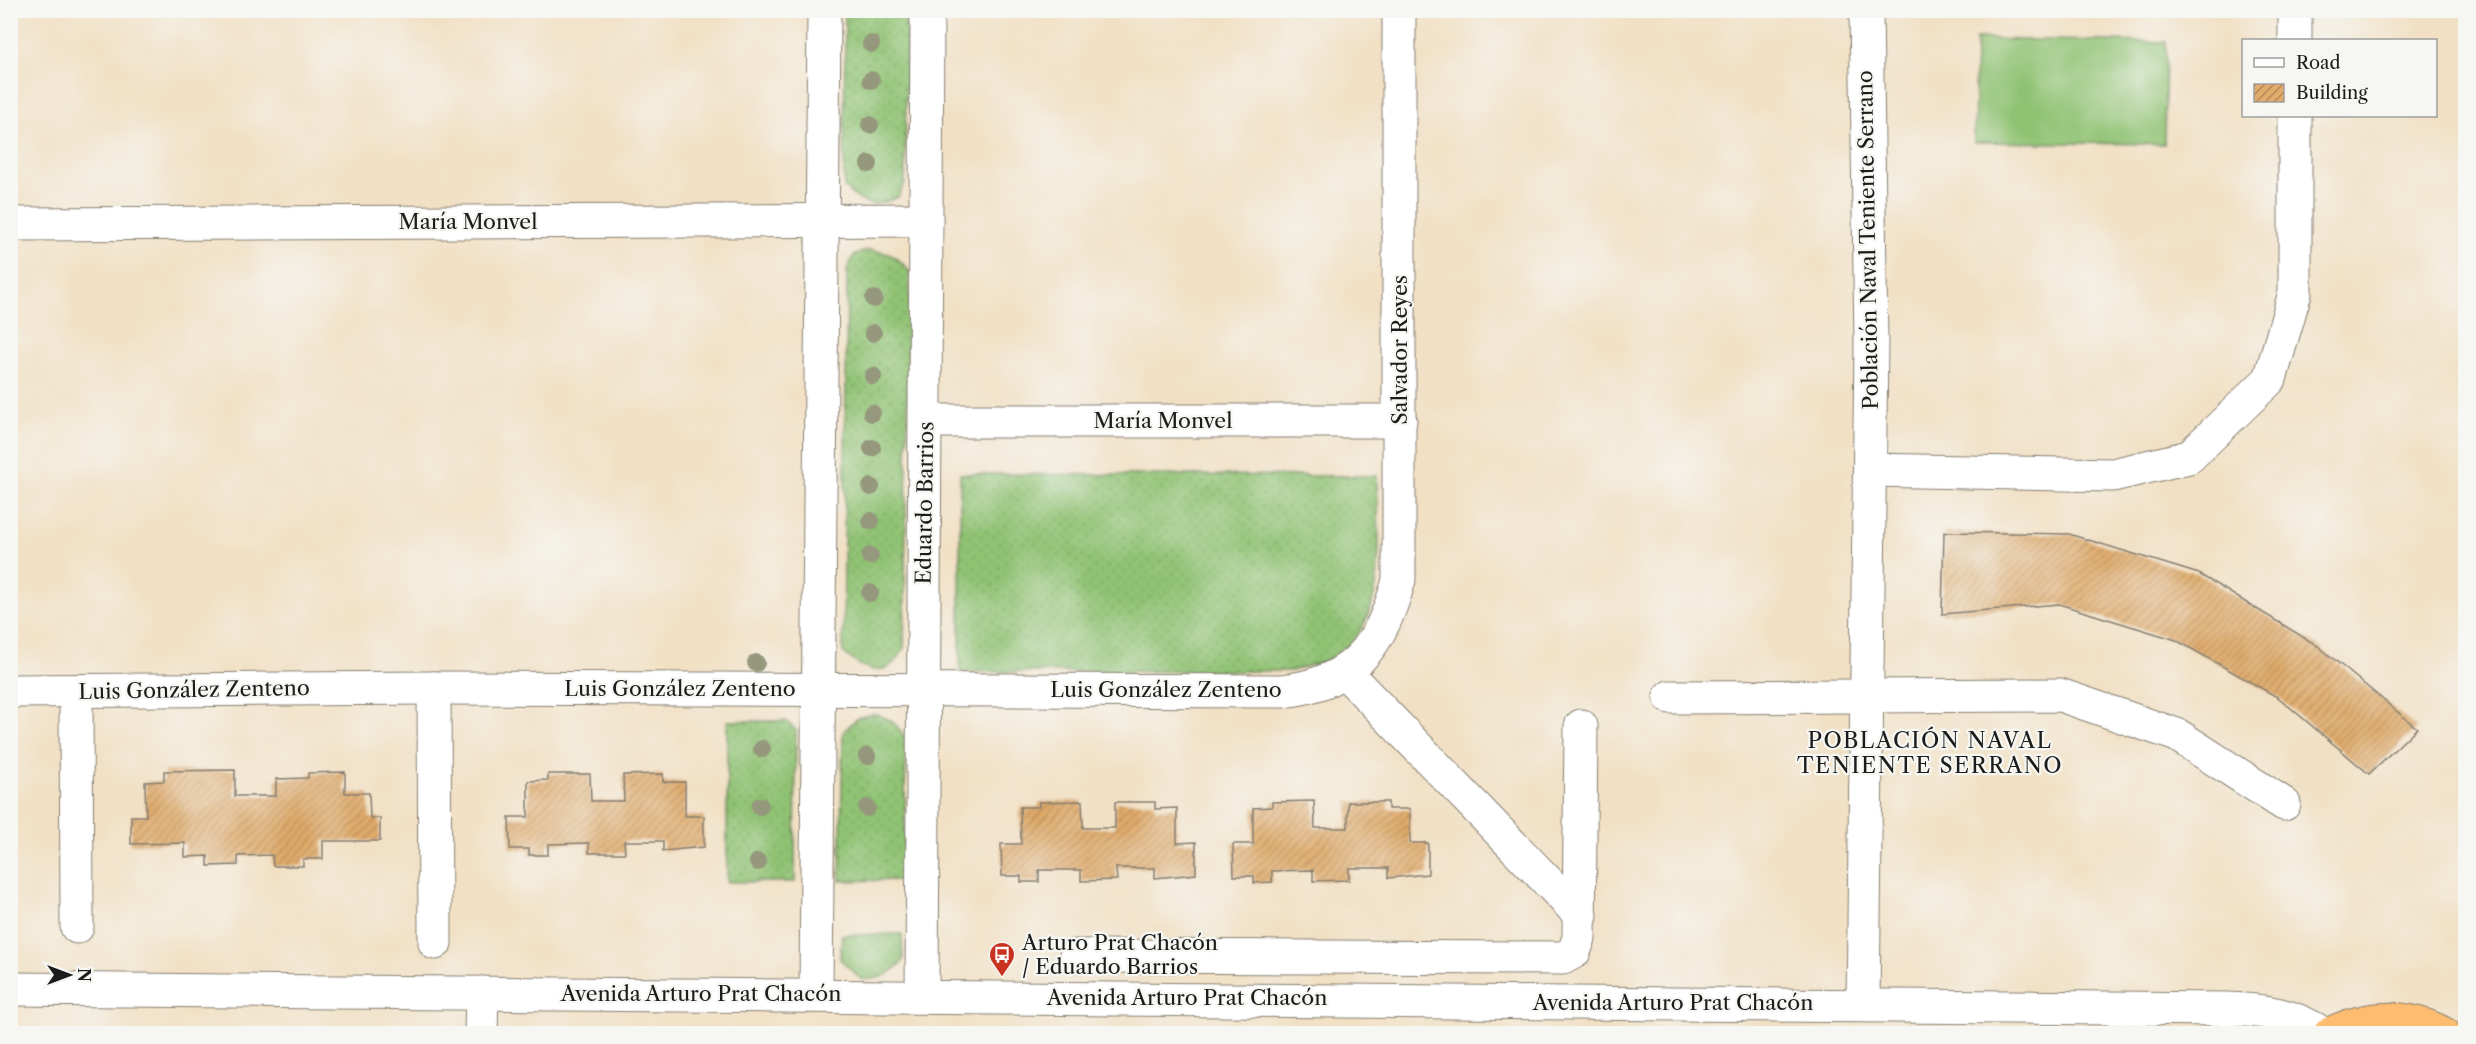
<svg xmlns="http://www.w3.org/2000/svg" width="2476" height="1044" viewBox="0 0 2476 1044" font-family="'Libre Caslon Text',serif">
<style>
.grass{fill:url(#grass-dots);stroke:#566f48;stroke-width:1.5}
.garden{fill:#90c273;stroke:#566f48;stroke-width:1.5}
.building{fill:url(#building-hatch)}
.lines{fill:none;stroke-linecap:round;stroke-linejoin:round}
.minor-casing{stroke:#867e70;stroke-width:35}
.highway-casing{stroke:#867e70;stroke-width:35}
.minor{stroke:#fff;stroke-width:33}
.highway{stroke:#fdbc70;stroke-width:33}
.tree{fill:#95987b}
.labels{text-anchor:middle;stroke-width:4.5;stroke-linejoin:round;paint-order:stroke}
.street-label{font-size:21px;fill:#1c1c1c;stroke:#f6f6f2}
.poi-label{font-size:21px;fill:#1c1c1c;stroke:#f6f6f2;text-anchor:start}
.neighbourhood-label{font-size:22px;letter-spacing:1.5px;fill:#1c1c1c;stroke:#f6f6f2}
</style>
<defs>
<pattern id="grass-dots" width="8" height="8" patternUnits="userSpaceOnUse" patternTransform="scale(1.5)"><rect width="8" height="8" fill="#90c273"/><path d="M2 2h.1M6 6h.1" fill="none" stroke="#7ca663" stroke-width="1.8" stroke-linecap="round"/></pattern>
<pattern id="building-hatch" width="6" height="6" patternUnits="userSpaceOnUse" patternTransform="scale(1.5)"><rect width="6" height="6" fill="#e0ab6b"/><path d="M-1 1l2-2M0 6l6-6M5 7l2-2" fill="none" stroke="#b58a57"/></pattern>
</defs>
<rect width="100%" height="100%" fill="#f6f6f2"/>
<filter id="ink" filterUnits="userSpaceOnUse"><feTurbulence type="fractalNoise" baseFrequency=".0167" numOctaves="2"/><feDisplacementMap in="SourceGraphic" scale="12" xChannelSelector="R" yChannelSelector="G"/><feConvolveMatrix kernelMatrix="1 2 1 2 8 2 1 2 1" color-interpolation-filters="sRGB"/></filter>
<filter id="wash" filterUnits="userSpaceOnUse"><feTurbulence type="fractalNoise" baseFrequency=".008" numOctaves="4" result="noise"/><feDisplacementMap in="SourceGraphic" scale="24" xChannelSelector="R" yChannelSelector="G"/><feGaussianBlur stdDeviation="1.35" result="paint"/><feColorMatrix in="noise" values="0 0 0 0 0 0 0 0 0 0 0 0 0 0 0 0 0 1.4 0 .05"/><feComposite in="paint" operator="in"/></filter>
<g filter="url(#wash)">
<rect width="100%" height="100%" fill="#f1e0c4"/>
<g class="grass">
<path d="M845 11H907L905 183 898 197C872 208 864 207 844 187Z"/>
<path d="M869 250C889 252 897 256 910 272L904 648C889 680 865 673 843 652L847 270 854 255Z"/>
<path d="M960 474 1377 476C1377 534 1393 625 1331 658 1319 664 1304 667 1291 671L960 672Z"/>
<path d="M873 714C890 717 897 724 906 739L904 880 840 881 843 732 857 718Z"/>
<path d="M727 721H786L796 730 795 882H727Z"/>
<path d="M902 934 903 961C890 975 882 979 862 980L840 959 842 935Z"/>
</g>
<path class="garden" d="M1976 39 2166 42 2164 144 1974 142Z"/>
<g id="blocks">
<g class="building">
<path d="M1944 532 2069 534 2199 574 2318 646 2417 728 2369 774 2279 698 2176 640 2059 604 1942 614Z"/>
<path d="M235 770V796H276V779L308 778V773L345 772V793H369L370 818H380V841H323V859H303V866H273L272 855 238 856V865L208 866V856L185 857V843L131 844V816H146L145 782 164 781V771Z"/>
<path d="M548 774H590L591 801H624L623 775 663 774V782H685V816H704V847L663 851V841H624L625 853H589V843L548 844V855H529V849H510L509 817H528V781L548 780Z"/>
<path d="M1082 801 1083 828H1115V802H1155V809L1177 808V843L1196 842V874L1155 878V868H1116L1117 880 1081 881V870H1039V882H1021V876H1002L1001 844H1021L1020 807H1039V802Z"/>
<path d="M1314 801 1315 828H1348V802H1388V809H1410V843H1428V874L1388 878V868H1349V880L1313 881V870L1272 871V882L1254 883V876H1234L1233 844H1253V808L1272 807V802Z"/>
</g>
</g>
</g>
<g filter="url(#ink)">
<use href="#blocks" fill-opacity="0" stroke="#867e70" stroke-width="1.5"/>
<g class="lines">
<defs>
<g id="minor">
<path d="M2295 10V40"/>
<path d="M10 224 926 220"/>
<path d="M926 421H1400"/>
<path d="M1870 470 2113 475 2189 457 2270 379 2295 293V116"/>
<path d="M1345 672 1581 916"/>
<path d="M434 688 435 943"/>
<path d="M10 691 434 688 1283 691C1354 683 1381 646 1399 580V10"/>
<path d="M76 692 77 927"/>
<path d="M1670 697 2060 695 2177 735 2284 804"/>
<path d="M1076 956 1563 958 1574 952 1579 938 1581 726"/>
<path d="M10 989 2227 1009C2263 1010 2293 1014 2323 1034"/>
<path d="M816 995 824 10"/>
<path d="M922 996 927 10"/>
<path d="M1863 1004 1871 343 1866 10"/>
<path d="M481 1034 482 993"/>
</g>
<path id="highway" d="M2330 1034C2367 1015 2407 1014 2444 1034"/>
</defs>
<use href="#minor" class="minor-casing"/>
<use href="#highway" class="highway-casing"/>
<use href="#minor" class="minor"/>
<use href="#highway" class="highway"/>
</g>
<g class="tree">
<circle cx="871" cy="44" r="9"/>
<circle cx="871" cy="80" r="9"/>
<circle cx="870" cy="125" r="9"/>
<circle cx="869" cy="164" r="9"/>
<circle cx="874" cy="299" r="9"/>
<circle cx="873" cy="333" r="9"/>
<circle cx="873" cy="376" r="9"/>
<circle cx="872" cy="413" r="9"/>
<circle cx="872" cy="448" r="9"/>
<circle cx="871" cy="487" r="9"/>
<circle cx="871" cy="521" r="9"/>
<circle cx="870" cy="556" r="9"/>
<circle cx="870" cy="593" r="9"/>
<circle cx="756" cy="663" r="9"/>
<circle cx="762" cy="749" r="9"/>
<circle cx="867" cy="756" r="9"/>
<circle cx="760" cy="806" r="9"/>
<circle cx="867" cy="808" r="9"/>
<circle cx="758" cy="862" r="9"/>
</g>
</g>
<defs>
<symbol id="bus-pin" viewBox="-11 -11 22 30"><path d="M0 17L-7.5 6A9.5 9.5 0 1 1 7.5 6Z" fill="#c8321e" stroke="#f6f6f2"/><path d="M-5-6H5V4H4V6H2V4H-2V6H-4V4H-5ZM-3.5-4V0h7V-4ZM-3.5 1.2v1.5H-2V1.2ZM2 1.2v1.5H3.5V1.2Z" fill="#fff"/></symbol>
</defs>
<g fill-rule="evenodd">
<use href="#bus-pin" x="987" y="940" width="30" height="40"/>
</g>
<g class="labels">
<g class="street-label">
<text x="468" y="229">María Monvel</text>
<text transform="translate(1868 240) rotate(-91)" y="7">Población Naval Teniente Serrano</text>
<text transform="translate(1400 350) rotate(-90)" y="7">Salvador Reyes</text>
<text x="1163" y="428">María Monvel</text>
<text transform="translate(925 503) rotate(-89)" y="7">Eduardo Barrios</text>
<text x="680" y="696">Luis González Zenteno</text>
<text transform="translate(194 690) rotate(-1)" y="7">Luis González Zenteno</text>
<text x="1166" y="697">Luis González Zenteno</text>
<text x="701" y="1001">Avenida Arturo Prat Chacón</text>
<text x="1187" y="1005">Avenida Arturo Prat Chacón</text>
<text x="1673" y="1010">Avenida Arturo Prat Chacón</text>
</g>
<g class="poi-label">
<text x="1022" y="950">Arturo Prat Chacón<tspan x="1022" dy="24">/ Eduardo Barrios</tspan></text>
</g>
<g class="neighbourhood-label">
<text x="1930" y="748">POBLACIÓN NAVAL<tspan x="1930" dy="25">TENIENTE SERRANO</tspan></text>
</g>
</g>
<rect width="2476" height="1044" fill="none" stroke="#f6f6f2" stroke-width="36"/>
<rect x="2242" y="39" width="195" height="78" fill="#f6f6f2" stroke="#9f9f9c" stroke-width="1.5"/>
<rect x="2254" y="58" width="30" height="9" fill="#ffffff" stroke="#9f9f9c" stroke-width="1.5"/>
<text x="2296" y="69" font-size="18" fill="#1c1c1c">Road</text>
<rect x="2254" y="84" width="30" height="18" fill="url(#building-hatch)" stroke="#9f9f9c" stroke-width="1.5"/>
<text x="2296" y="99" font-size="18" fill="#1c1c1c">Building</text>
<g transform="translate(69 975) rotate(90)" stroke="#f6f6f2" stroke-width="4.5" paint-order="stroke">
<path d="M0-4.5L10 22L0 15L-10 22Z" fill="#1c1c1c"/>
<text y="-9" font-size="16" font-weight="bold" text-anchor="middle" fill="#1c1c1c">N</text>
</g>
</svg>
